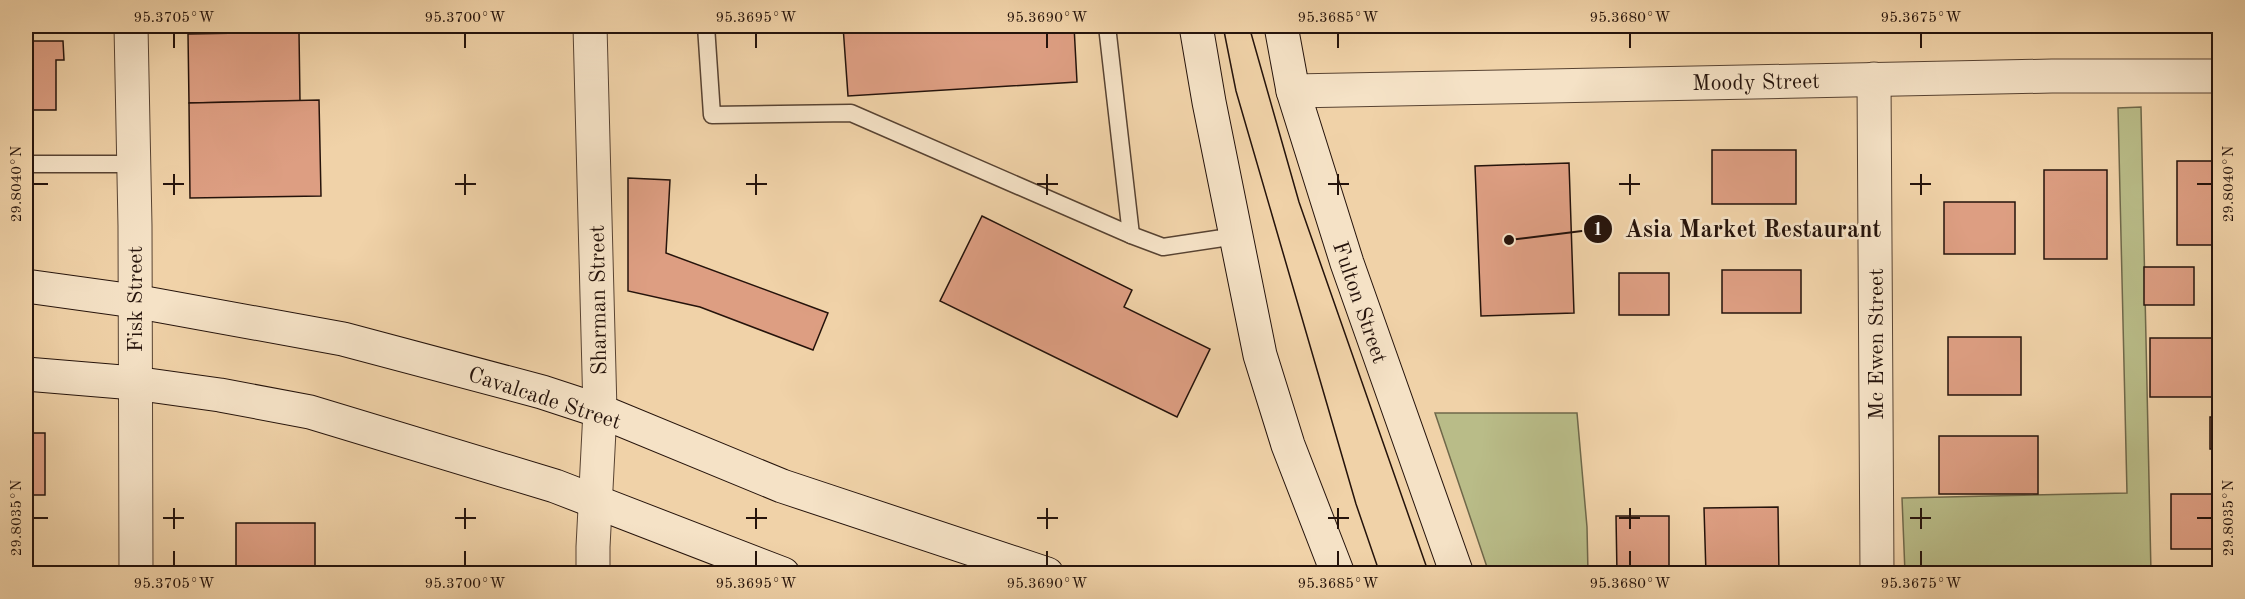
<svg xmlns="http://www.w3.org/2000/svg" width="2245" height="599" viewBox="0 0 2245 599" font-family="'Old Standard TT',serif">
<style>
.green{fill:#b9bc88;stroke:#6f684a;stroke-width:1.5}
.building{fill:#dd9e82;stroke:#25130b;stroke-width:1.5}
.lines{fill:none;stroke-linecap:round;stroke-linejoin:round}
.service-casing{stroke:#584332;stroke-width:19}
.minor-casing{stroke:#584332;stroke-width:35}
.secondary-casing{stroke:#25130b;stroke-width:35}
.service{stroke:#f5e2c6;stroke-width:16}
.minor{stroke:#f5e2c6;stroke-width:33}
.secondary{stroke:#f5e2c6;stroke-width:33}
.tram{stroke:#25130b;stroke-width:1.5}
.ticks{fill:none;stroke:#25130b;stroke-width:2}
.labels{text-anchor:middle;stroke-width:5;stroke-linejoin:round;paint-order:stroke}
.street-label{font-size:22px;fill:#25130b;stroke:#f5e2c6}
.leader{fill:none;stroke:#25130b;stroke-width:2}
.callout-dot{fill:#25130b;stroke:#f5e2c6;stroke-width:2}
.mark-label{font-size:18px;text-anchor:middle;font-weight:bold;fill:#fff}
.callout-label{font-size:24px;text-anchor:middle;font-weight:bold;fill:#25130b;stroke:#f5e2c6;stroke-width:5;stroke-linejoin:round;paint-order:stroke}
.neatline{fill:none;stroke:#25130b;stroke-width:2}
.ticks-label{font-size:15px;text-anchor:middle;fill:#25130b}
</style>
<rect width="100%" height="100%" fill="#f0d2a8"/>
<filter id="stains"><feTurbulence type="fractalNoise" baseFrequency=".00333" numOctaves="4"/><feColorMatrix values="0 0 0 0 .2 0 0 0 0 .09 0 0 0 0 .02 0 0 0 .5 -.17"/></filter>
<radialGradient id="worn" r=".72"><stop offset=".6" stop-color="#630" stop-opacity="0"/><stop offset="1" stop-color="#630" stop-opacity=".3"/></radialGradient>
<g class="green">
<path d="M2141 107 2151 573H1905L1902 498 2127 493 2118 108Z"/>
<path d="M1435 413H1577L1587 527 1588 573H1551V568L1520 567 1519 573H1489Z"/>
</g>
<g class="building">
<path d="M843 26H1074L1077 82 848 96Z"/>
<path d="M299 32 300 101 189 103 188 34Z"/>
<path d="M26 41H63L64 60H56V110H26Z"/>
<path d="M319 100 321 196 190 198 189 103Z"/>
<rect x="1712" y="150" width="84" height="54"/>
<rect x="2177" y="161" width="43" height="84"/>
<path d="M1569 163 1574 313 1481 316 1475 166Z"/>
<rect x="2044" y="170" width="63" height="89"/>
<path d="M628 178 670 180 666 253 828 313 813 350 700 307 628 291Z"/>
<rect x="1944" y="202" width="71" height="52"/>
<path d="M982 216 1132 290 1124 307 1210 349 1177 417 940 301Z"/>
<rect x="2144" y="267" width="50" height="38"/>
<rect x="1722" y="270" width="79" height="43"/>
<rect x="1619" y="273" width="50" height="42"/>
<rect x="1948" y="337" width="73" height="58"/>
<rect x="2150" y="338" width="70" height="59"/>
<rect x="2210" y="417" width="10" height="32"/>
<rect x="26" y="433" width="19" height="62"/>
<rect x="1939" y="436" width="99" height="58"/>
<rect x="2171" y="494" width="48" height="55"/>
<path d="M1778 507 1779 574H1706L1704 508Z"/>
<path d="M1616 516H1669V574H1617Z"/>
<rect x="236" y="523" width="79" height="51"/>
<rect x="1522" y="569" width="24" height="5"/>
<rect x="370" y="570" width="37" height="4"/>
</g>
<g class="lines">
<defs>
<g id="service">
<path d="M706 26 712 115 851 113 1131 235 1163 247 1236 236"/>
<path d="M1107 26 1131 235"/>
<path d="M26 164H132"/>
</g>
<g id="minor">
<path d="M131 26 135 226 136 574"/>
<path d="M590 26 600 411 593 547V574"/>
<path d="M1874 79 1877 574"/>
<path d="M1293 91 2052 76H2220"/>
</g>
<g id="secondary">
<path d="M1196 26 1209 102 1260 355 1288 445 1338 574"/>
<path d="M1281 26 1293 91 1347 263 1457 574"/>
<path d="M26 286 134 301 343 339 542 392 600 411 782 486 1047 574"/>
<path d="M26 374 134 383 220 395 310 412 555 486 783 574"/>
</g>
</defs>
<use href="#service" class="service-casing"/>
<use href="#minor" class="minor-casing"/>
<use href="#secondary" class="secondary-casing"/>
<use href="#service" class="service"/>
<use href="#minor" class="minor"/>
<use href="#secondary" class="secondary"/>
<g class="tram">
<path d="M1223 26 1236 91 1356 504 1380 574"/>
<path d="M1249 26 1299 202 1429 574"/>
</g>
</g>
<path class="ticks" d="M174 33V48M465 33V48M756 33V48M1047 33V48M1338 33V48M1630 33V48M1921 33V48M174 174V195M465 174V195M756 174V195M1047 174V195M1338 174V195M1630 174V195M1921 174V195M33 184H48M163 184H184M455 184H476M746 184H767M1037 184H1058M1328 184H1349M1619 184H1640M1910 184H1931M2197 184H2212M174 508V529M465 508V529M756 508V529M1047 508V529M1338 508V529M1630 508V529M1921 508V529M33 518H48M163 518H184M455 518H476M746 518H767M1037 518H1058M1328 518H1349M1619 518H1640M1910 518H1931M2197 518H2212M174 551V566M465 551V566M756 551V566M1047 551V566M1338 551V566M1630 551V566M1921 551V566"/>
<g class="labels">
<g class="street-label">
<text transform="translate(1756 81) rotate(-1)" y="8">Moody Street</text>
<text transform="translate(134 299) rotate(-90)" y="8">Fisk Street</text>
<text transform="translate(597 300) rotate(-91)" y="8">Sharman Street</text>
<text transform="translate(1361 302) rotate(71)" y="8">Fulton Street</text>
<text transform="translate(1875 344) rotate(-90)" y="8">Mc Ewen Street</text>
<text transform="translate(545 397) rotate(18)" y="8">Cavalcade Street</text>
</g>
</g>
<path class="leader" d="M1509 240L1598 229"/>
<g class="callout-dot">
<circle cx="1509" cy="240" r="6"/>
<circle cx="1598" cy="229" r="15"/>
</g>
<g class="mark-label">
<text x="1598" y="235">1</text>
</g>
<g class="callout-label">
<text x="1753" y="237">Asia Market Restaurant</text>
</g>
<rect width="2245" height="599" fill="none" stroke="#f0d2a8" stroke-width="66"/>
<rect x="33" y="33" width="2179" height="533" class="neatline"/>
<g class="ticks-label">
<text x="174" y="22">95.3705°W</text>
<text x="465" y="22">95.3700°W</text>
<text x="756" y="22">95.3695°W</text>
<text x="1047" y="22">95.3690°W</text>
<text x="1338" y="22">95.3685°W</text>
<text x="1630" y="22">95.3680°W</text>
<text x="1921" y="22">95.3675°W</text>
<text transform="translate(16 184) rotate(-90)" y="5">29.8040°N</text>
<text transform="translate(2228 184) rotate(-90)" y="5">29.8040°N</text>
<text transform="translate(16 518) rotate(-90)" y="5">29.8035°N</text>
<text transform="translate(2228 518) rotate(-90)" y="5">29.8035°N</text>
<text x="174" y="588">95.3705°W</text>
<text x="465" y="588">95.3700°W</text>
<text x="756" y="588">95.3695°W</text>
<text x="1047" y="588">95.3690°W</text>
<text x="1338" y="588">95.3685°W</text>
<text x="1630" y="588">95.3680°W</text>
<text x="1921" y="588">95.3675°W</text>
</g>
<rect width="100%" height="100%" filter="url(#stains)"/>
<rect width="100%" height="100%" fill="url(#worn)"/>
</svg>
